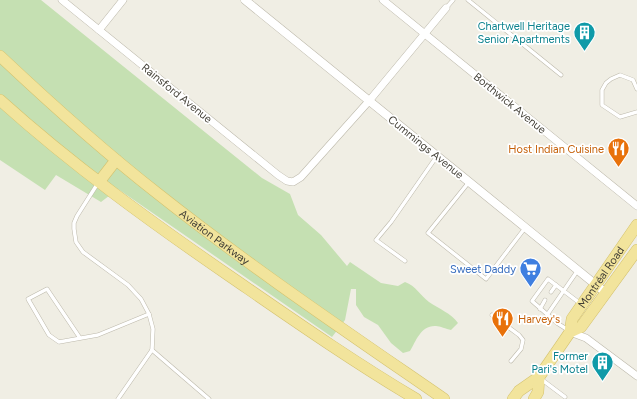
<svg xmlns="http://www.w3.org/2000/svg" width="637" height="399" viewBox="0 0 637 399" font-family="Figtree,sans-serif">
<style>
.green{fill:#c5e0b2}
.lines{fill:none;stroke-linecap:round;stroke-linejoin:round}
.service-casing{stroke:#bdb9ab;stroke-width:4.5}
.minor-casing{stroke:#bdb9ab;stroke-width:8}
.tertiary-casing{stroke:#bdb9ab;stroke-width:9}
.primary-casing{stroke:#d4c26e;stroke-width:12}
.service{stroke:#fff;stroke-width:3.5}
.minor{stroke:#fff;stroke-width:7}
.tertiary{stroke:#fff;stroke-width:8}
.primary{stroke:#f2e49c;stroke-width:11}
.labels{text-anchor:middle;stroke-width:3.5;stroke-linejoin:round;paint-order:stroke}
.culture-label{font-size:11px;fill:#0d838f;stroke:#fff;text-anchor:end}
.street-label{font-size:11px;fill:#413e35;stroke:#fff}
.food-label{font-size:11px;fill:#c56008;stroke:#fff;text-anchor:end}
.shop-label{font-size:11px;fill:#366cbe;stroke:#fff;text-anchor:end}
</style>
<rect width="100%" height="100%" fill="#f0eee4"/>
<path class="green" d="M0 0H41L262 178 290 194 298 215 321 235 347 266 350 262 381 283 398 286 405 282C416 286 420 295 429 302 439 309 451 313 458 323L451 330C446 329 440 326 436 326 421 325 416 341 410 351L403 353 391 343 378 325 364 317 356 305V289H351L345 320 332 337 118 189 101 202 56 175 45 190 0 160Z"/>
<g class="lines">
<defs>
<g id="service">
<path d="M468 0 561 75"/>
<path d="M446 8 453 0"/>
<path d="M637 89 633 80 620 75 611 79 606 83 602 90V105L620 117 637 112"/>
<path d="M469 182 428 233 486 279 525 228"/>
<path d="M98 183 77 216 74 223V229L76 242 83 252 128 285 141 299 149 314 153 329 152 350 118 399"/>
<path d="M405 261 376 240 391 222 437 156"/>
<path d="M551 292 556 285"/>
<path d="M540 309 545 300"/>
<path d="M492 315 519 335 523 340 521 349 511 361"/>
<path d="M547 315 578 270"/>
<path d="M568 330 557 323 532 301 548 279 581 304"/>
<path d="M80 338 47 289 28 299 49 335 59 342 98 335 149 314"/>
<path d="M152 350 209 399"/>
<path d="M541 379 565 397"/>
</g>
<g id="minor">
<path d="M62 0 278 175 287 181 293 182 301 177 369 101 446 8"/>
<path d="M383 0 637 206"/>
<path d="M99 30 123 0"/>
<path d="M570 332 586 338 637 376"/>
</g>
<path id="tertiary" d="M245 0 606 293"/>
<g id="primary">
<path id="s1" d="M0 56C51 104 102 150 157 193 249 266 347 332 444 399"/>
<path d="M0 100C72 165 151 222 231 277 292 319 352 361 416 399"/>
<path d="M99 182 116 160"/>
<path d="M570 332 581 327 637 250"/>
<path id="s2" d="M513 399 519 391 539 377 570 332 572 319 637 225"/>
<path d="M534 399 538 392 539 377"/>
</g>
</defs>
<use href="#service" class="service-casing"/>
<use href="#minor" class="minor-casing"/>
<use href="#tertiary" class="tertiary-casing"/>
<use href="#primary" class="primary-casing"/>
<use href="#service" class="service"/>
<use href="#minor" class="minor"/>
<use href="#tertiary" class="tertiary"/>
<use href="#primary" class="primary"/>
</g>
<defs>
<symbol id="building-pin" viewBox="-11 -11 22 30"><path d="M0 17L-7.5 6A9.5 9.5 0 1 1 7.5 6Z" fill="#0f9aa8" stroke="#fff"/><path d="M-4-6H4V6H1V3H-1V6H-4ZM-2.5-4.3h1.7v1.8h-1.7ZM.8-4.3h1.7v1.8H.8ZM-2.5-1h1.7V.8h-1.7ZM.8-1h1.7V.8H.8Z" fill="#fff"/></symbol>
<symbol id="restaurant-pin" viewBox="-11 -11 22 30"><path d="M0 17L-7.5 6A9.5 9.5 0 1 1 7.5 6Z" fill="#e8710a" stroke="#fff"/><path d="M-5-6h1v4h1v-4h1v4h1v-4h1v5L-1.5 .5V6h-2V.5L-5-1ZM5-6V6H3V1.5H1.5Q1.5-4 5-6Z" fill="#fff"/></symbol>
<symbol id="supermarket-pin" viewBox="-11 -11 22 30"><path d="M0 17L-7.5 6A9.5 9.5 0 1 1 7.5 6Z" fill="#3f7fe0" stroke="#fff"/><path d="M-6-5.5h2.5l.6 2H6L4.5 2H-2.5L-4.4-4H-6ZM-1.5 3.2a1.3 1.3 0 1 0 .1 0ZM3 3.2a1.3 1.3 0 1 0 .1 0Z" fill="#fff"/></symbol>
</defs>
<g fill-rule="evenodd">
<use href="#building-pin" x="572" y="20" width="25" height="34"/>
<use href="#restaurant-pin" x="606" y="136" width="25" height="34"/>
<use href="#supermarket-pin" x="518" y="256" width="25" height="34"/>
<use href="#restaurant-pin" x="490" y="306" width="25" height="34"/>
<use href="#building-pin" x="590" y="350" width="25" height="34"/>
</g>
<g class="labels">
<g class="culture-label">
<text x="570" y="30">Chartwell Heritage<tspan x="570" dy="13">Senior Apartments</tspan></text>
<text x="588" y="360">Former<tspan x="588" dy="13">Pari's Motel</tspan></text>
</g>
<g class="street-label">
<text transform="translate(177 93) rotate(39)" y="4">Rainsford Avenue</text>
<text transform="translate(510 103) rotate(39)" y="4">Borthwick Avenue</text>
<text transform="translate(426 147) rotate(39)" y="4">Cummings Avenue</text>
<text dy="4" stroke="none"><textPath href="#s1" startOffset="281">Aviation Parkway</textPath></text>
<text dy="4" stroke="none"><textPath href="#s2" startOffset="153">Montréal Road</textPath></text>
</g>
<g class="food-label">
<text x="604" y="153">Host Indian Cuisine</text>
<text x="518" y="323" text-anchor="start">Harvey's</text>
</g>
<g class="shop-label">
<text x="516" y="273">Sweet Daddy</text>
</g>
</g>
</svg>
